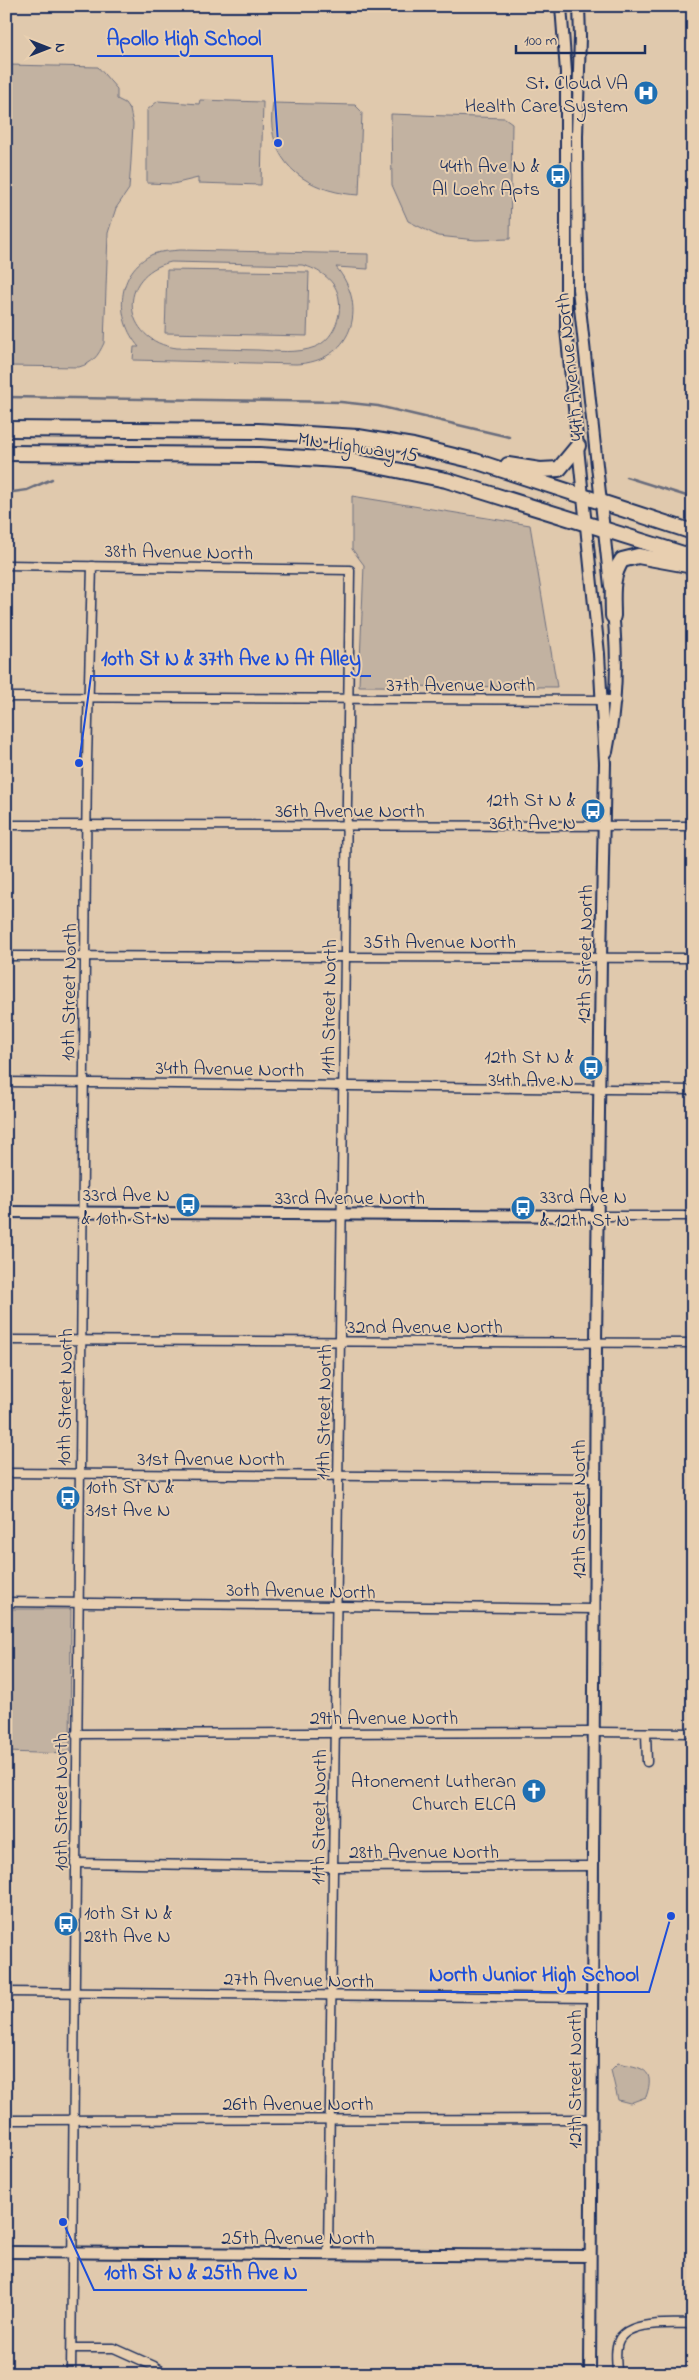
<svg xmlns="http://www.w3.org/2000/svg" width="699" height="2380" viewBox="0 0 699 2380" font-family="'Indie Flower',sans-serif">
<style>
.green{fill:#c2b2a1;stroke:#6e7080;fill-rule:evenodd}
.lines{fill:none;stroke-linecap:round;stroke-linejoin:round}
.stream{stroke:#686c7d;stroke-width:2.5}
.street-casing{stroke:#1b2f5e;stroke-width:11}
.secondary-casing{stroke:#1b2f5e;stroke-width:14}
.highway-casing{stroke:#1b2f5e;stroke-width:18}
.street{stroke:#e8cfb0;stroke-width:8}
.secondary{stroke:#e8cfb0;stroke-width:10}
.highway{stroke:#e8cfb0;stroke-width:14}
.labels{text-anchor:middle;stroke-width:4;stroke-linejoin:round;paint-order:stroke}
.poi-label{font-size:20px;fill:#1b2f5e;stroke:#e8cfb0;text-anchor:end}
.street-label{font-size:20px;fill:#1b2f5e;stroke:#e8cfb0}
.leader{fill:none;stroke:#1d4ed8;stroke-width:2}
.callout-dot{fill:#1d4ed8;stroke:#e8cfb0;stroke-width:2}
.callout-label{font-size:21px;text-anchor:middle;font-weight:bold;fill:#1d4ed8;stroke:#e8cfb0;stroke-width:4;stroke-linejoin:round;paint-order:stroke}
</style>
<rect width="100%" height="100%" fill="#e0c9ad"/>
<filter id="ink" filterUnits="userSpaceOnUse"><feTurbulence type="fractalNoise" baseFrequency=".02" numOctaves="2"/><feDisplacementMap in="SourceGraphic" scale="10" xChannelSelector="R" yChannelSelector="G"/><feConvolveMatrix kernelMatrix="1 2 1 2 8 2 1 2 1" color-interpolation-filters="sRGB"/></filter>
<g filter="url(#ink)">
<g class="green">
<path d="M6 59 9 65 98 67 117 89V99L125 103 130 110 133 124 131 161 129 189 116 208 108 233 104 343C98 356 93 363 79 367L6 366Z"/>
<path d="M200 100 263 102 261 185 198 183V178L173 184 147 183V110L158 101 199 104Z"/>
<path d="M273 103 355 105 362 112 359 195C318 193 277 173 272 127 271 119 272 111 273 103Z"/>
<path d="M391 114 505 118 512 123 510 239 476 240 438 236 408 221 392 185Z"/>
<path d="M180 250 368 254V269L336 267C370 308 351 362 296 364L133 360 134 347H139C114 319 116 271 153 254 161 251 171 251 180 250ZM171 262 302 265C319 269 337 281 339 299 342 317 333 340 315 347 297 354 276 351 258 350 231 349 204 349 177 348 121 341 116 275 171 262Z"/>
<path d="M167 270 309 272 307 336 165 333Z"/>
<path d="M352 496 530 525 557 687 359 686 364 565 352 549Z"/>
<path d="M6 1609H71L70 1754 6 1752Z"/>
<path d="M618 2063C642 2068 656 2068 646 2097L630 2103 618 2100 611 2070Z"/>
</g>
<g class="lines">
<g class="stream">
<path d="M6 397 341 402 378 406 509 437"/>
<path d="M626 477 693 498"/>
<path d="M6 493 27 490 52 479"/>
</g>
<defs>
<g id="street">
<path d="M6 565 350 570 328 2254"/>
<path d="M6 697 616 700"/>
<path d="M6 825 693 826"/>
<path d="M6 956 693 958"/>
<path d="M6 1082 693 1090"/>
<path d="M598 1216H693"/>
<path d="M6 1340 693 1343"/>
<path d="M6 1473 596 1478"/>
<path d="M6 1602 595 1609"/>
<path d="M646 1733 647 1762"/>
<path d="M76 1734 594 1732 693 1733"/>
<path d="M75 1863 333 1867 593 1866"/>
<path d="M6 1992 592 1998"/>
<path d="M6 2120 591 2119"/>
<path d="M72 2348H114L154 2366 166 2374"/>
<path d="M71 2374 87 760 92 566"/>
<path d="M617 2374C617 2365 615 2355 617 2346 621 2319 672 2324 693 2324"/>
</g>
<g id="secondary">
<path d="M561 6 566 72V329L599 654 605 763 601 958 596 1342 590 2374"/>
<path d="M579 6 580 37 577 136 578 289 610 586"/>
<path d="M607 752C617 701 618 662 613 610"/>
<path d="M6 1212 598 1216"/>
<path d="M6 2252 589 2256"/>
</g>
<g id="highway">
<path d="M6 429 258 431 358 437 413 446 475 461 693 532"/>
<path d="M6 453 260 455 352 461 446 480 693 557"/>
<path d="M508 465 540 470 559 469 578 446"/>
<path d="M613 616C613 597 610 577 622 560L638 556 693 566"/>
</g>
</defs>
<use href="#street" class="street-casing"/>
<use href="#secondary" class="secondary-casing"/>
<use href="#highway" class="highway-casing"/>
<use href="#street" class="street"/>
<use href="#secondary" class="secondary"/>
<use href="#highway" class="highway"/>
</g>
</g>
<defs>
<symbol id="hospital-disc" viewBox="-11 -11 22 22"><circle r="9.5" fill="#1f6fb2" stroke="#e8cfb0"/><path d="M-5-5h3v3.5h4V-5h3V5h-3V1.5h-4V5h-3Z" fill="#fff"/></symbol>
<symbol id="bus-disc" viewBox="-11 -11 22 22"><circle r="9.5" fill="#1f6fb2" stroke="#e8cfb0"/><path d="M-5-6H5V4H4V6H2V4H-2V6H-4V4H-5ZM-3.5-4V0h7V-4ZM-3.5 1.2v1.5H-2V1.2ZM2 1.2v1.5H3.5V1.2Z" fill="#fff"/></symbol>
<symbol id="church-disc" viewBox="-11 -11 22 22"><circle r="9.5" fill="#1f6fb2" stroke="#e8cfb0"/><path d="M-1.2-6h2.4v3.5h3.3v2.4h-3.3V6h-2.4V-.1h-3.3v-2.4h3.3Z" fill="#fff"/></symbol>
</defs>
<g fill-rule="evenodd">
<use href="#hospital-disc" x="632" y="79" width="28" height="28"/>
<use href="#bus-disc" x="544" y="162" width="28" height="28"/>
<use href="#bus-disc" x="579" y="797" width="28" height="28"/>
<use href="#bus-disc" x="577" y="1054" width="28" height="28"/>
<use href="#bus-disc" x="174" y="1191" width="28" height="28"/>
<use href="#bus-disc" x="509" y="1194" width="28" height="28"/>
<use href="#bus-disc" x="54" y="1484" width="28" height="28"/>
<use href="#church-disc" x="520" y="1777" width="28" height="28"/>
<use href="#bus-disc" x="52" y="1910" width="28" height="28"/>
</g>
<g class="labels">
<g class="poi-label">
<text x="628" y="89">St. Cloud VA<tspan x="628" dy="23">Health Care System</tspan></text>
<text x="540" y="172">44th Ave N &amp;<tspan x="540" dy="23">Al Loehr Apts</tspan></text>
<text x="576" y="806">12th St N &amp;<tspan x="576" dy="23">36th Ave N</tspan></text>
<text x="574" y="1063">12th St N &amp;<tspan x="574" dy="23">34th Ave N</tspan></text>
<text x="170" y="1201">33rd Ave N<tspan x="170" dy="23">&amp; 10th St N</tspan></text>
<text x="540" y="1203" text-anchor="start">33rd Ave N<tspan x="540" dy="23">&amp; 12th St N</tspan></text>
<text x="86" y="1493" text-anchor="start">10th St N &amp;<tspan x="86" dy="23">31st Ave N</tspan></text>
<text x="516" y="1787">Atonement Lutheran<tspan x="516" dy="23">Church ELCA</tspan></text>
<text x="84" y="1919" text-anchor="start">10th St N &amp;<tspan x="84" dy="23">28th Ave N</tspan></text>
</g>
<g class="street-label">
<text transform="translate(569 367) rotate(-96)" y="7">44th Avenue North</text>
<text transform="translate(358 446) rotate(8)" y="7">MN Highway 15</text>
<text transform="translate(179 551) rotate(1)" y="7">38th Avenue North</text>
<text x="461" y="691">37th Avenue North</text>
<text x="350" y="817">36th Avenue North</text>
<text x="440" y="948">35th Avenue North</text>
<text transform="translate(584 954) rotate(-89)" y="7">12th Street North</text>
<text transform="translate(68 992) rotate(-89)" y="7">10th Street North</text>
<text transform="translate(328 1007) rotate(-89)" y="7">11th Street North</text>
<text transform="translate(230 1068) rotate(1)" y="7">34th Avenue North</text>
<text x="350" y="1204">33rd Avenue North</text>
<text x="425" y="1333">32nd Avenue North</text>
<text transform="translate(64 1397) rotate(-89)" y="7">10th Street North</text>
<text transform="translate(323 1412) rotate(-89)" y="7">11th Street North</text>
<text x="211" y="1465">31st Avenue North</text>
<text transform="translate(578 1509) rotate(-90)" y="7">12th Street North</text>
<text transform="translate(301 1590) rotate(1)" y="7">30th Avenue North</text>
<text x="384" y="1724">29th Avenue North</text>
<text transform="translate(60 1802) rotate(-90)" y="7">10th Street North</text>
<text transform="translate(318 1817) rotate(-89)" y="7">11th Street North</text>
<text x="424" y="1858">28th Avenue North</text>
<text transform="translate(299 1979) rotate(1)" y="7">27th Avenue North</text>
<text transform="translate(574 2079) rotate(-90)" y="7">12th Street North</text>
<text x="298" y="2110">26th Avenue North</text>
<text x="298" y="2244">25th Avenue North</text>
</g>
</g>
<path class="leader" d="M278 143L272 56H97M79 763L91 676H371M671 1916L649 1992H419M63 2222L94 2290H307"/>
<g class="callout-dot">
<circle cx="278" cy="143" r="5"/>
<circle cx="79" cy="763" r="5"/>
<circle cx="671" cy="1916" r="5"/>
<circle cx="63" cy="2222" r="5"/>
</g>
<g class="callout-label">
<text x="184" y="45">Apollo High School</text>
<text x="231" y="665">10th St N &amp; 37th Ave N At Alley</text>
<text x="534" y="1981">North Junior High School</text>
<text x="201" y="2279">10th St N &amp; 25th Ave N</text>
</g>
<rect width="699" height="2380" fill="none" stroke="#e8cfb0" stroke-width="25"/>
<rect x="12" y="12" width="674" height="2355" fill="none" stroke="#1b2f5e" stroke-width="2" filter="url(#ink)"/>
<g transform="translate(48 48) rotate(90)" stroke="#e8cfb0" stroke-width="4" paint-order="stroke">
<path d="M0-4L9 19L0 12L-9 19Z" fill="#1b2f5e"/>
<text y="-8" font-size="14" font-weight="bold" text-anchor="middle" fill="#1b2f5e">N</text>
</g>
<path d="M516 45v8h129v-8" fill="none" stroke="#1b2f5e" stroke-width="2.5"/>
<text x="524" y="45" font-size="15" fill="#1b2f5e" stroke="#e8cfb0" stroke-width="4" paint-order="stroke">100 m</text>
</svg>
